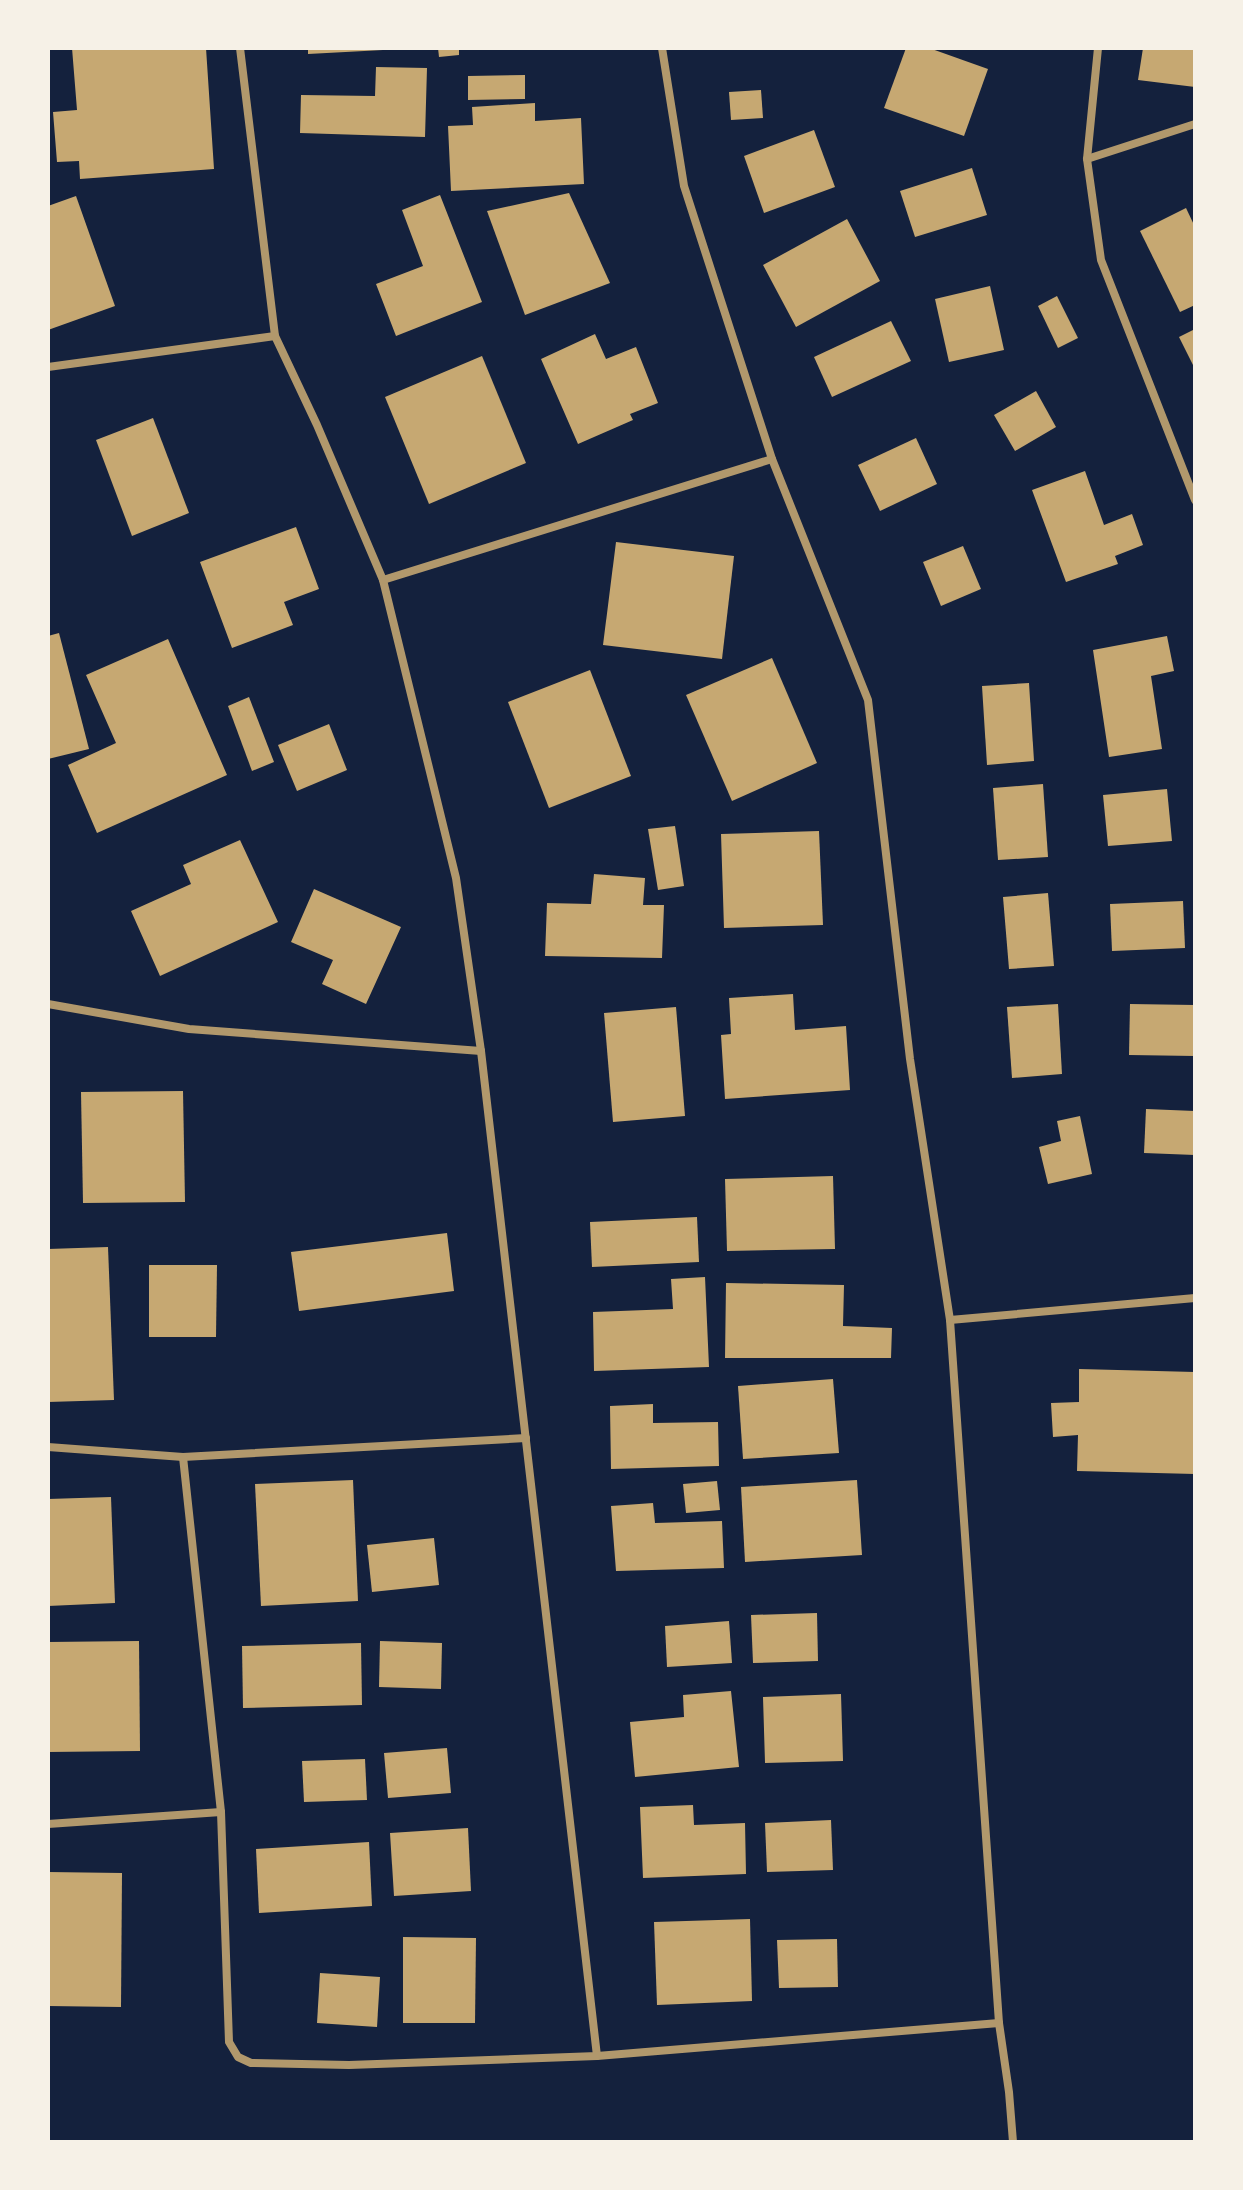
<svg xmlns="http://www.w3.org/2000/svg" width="1243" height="2190" viewBox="0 0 1243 2190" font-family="'Titillium Web',sans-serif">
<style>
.building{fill:#c6a872}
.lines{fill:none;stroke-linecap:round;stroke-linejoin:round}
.minor{stroke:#b1986c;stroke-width:8}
</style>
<rect width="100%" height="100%" fill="#14213d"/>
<g class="building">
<path d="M72 48H206L214 169 80 179 79 161 57 162 53 112 77 110Z"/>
<path d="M308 48H383V50L308 54Z"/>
<path d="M438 48H459V55L439 57Z"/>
<path d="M906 48H929L988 69 964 136 884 108Z"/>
<path d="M1143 48H1195V87L1138 80Z"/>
<path d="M376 67 427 68 425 137 300 133 301 95 375 96Z"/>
<path d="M525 75V99L468 100V76Z"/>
<path d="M761 90 763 118 731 120 729 92Z"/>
<path d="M535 103V121L581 118 584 184 451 191 448 126 473 125 472 107Z"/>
<path d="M814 130 835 187 764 213 744 156Z"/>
<path d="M972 168 987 215 915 237 900 191Z"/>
<path d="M569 193 610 283 525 315 487 211Z"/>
<path d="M440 195 482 302 396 336 376 284 423 266 402 210Z"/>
<path d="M76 196 115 306 48 330V206Z"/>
<path d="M1186 208 1195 227V305L1180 312 1140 231Z"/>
<path d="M847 219 880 281 796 327 763 265Z"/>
<path d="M990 286 1004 350 949 362 935 299Z"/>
<path d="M1057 296 1078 338 1058 348 1038 306Z"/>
<path d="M891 321 911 361 832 397 814 357Z"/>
<path d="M1195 329V369L1179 337Z"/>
<path d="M595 334 606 359 636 347 658 403 630 414 633 420 578 444 541 359Z"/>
<path d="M482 356 526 463 429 504 385 397Z"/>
<path d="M1036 391 1056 427 1015 451 994 415Z"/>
<path d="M153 418 189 513 132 536 96 440Z"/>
<path d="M916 438 937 484 880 511 858 465Z"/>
<path d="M1085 471 1104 525 1132 514 1143 545 1115 556 1118 564 1066 582 1032 490Z"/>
<path d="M296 527 319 589 284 602 293 625 232 648 200 562Z"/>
<path d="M616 542 734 556 722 659 603 645Z"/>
<path d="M963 546 981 589 941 606 923 562Z"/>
<path d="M59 633 89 749 48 759V636Z"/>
<path d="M1167 636 1174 671 1151 676 1162 749 1109 757 1093 650Z"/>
<path d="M168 639 227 775 97 833 68 765 116 743 86 675Z"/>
<path d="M772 658 817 763 732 801 686 695Z"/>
<path d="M590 670 631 776 549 808 508 702Z"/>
<path d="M1029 683 1034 761 987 765 982 686Z"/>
<path d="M249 697 274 762 252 771 228 706Z"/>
<path d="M329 724 347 770 297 791 278 745Z"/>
<path d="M1043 784 1048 857 998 860 993 788Z"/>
<path d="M1167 789 1172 841 1108 846 1103 795Z"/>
<path d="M675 826 684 886 658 890 648 829Z"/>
<path d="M819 831 823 925 724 928 721 834Z"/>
<path d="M240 840 278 922 160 976 131 911 191 884 183 865Z"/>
<path d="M594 874 645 878 643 905H664L662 958 545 956 547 903 591 904Z"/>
<path d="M314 889 401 927 366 1004 322 984 333 960 291 942Z"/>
<path d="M1048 893 1054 966 1009 969 1003 897Z"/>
<path d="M1183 901 1185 948 1112 951 1110 904Z"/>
<path d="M793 994 795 1030 846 1026 850 1090 725 1099 721 1035 731 1034 729 998Z"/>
<path d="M1058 1004 1062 1074 1012 1078 1007 1007Z"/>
<path d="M1130 1004 1195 1005V1056L1129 1055Z"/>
<path d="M676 1007 685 1116 613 1122 604 1013Z"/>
<path d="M183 1091 185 1202 83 1203 81 1092Z"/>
<path d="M1146 1109 1195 1111V1155L1144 1153Z"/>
<path d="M1080 1116 1092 1174 1048 1184 1039 1147 1061 1141 1057 1121Z"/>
<path d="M833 1176 835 1249 727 1251 725 1179Z"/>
<path d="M697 1217 699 1262 592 1267 590 1222Z"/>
<path d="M447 1233 454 1291 299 1311 291 1252Z"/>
<path d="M108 1247 114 1400 48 1402V1249Z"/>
<path d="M149 1265H217L216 1337H149Z"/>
<path d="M705 1277 709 1367 594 1371 593 1312 673 1309 671 1279Z"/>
<path d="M726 1283 844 1285 843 1326 892 1328 891 1358H725Z"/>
<path d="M1079 1369 1195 1372V1474L1077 1471 1078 1435 1053 1437 1051 1403 1079 1402Z"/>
<path d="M833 1379 839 1453 743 1459 738 1386Z"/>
<path d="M653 1404V1423L718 1422 719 1466 611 1469 610 1406Z"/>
<path d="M353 1480 358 1601 261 1606 255 1484Z"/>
<path d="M857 1480 862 1555 745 1562 741 1487Z"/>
<path d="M717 1481 720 1510 686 1513 683 1484Z"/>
<path d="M111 1497 115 1603 48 1606V1499Z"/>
<path d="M653 1503 655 1523 722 1521 724 1568 616 1571 611 1506Z"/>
<path d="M434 1538 439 1585 372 1592 367 1545Z"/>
<path d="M817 1613 818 1661 753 1663 751 1615Z"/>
<path d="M729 1621 732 1663 667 1667 665 1626Z"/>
<path d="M139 1641 140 1751 48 1752V1642Z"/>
<path d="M380 1641 442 1643 441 1689 379 1687Z"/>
<path d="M361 1643 362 1705 243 1708 242 1646Z"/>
<path d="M731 1691 739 1767 635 1777 630 1722 684 1717 683 1695Z"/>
<path d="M841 1694 843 1761 765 1763 763 1697Z"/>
<path d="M447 1748 451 1793 388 1798 384 1753Z"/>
<path d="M365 1759 367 1800 304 1802 302 1761Z"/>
<path d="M693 1805 694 1825 745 1823 746 1874 643 1878 640 1807Z"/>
<path d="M831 1820 833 1870 767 1872 765 1823Z"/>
<path d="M468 1828 471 1891 394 1896 390 1833Z"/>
<path d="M369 1842 372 1906 259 1913 256 1849Z"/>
<path d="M48 1872 122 1873 121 2007 48 2006Z"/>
<path d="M750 1919 752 2001 657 2005 654 1922Z"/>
<path d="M403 1937 476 1938 475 2023H403Z"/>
<path d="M837 1939 838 1987 779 1988 777 1940Z"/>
<path d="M320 1973 380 1977 377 2027 317 2023Z"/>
</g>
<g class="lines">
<g class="minor">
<path d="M240 48 275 336 317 425 383 580 456 878 481 1051 597 2056"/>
<path d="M662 48 684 186 772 459 868 700 910 1059 950 1320 999 2023 1009 2092 1013 2142"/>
<path d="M1098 48 1087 159 1101 260 1195 500"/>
<path d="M1087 159 1195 124"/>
<path d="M48 367 275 336"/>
<path d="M383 580 772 459"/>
<path d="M48 1004 189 1029 481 1051"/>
<path d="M950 1320 1195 1298"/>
<path d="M48 1447 183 1457 526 1438"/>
<path d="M183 1457 221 1812 229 2042 238 2057 251 2063 349 2065 597 2056 999 2023"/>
<path d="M48 1824 221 1812"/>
</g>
</g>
<rect width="1243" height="2190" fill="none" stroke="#f6f1e7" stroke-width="100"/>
</svg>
